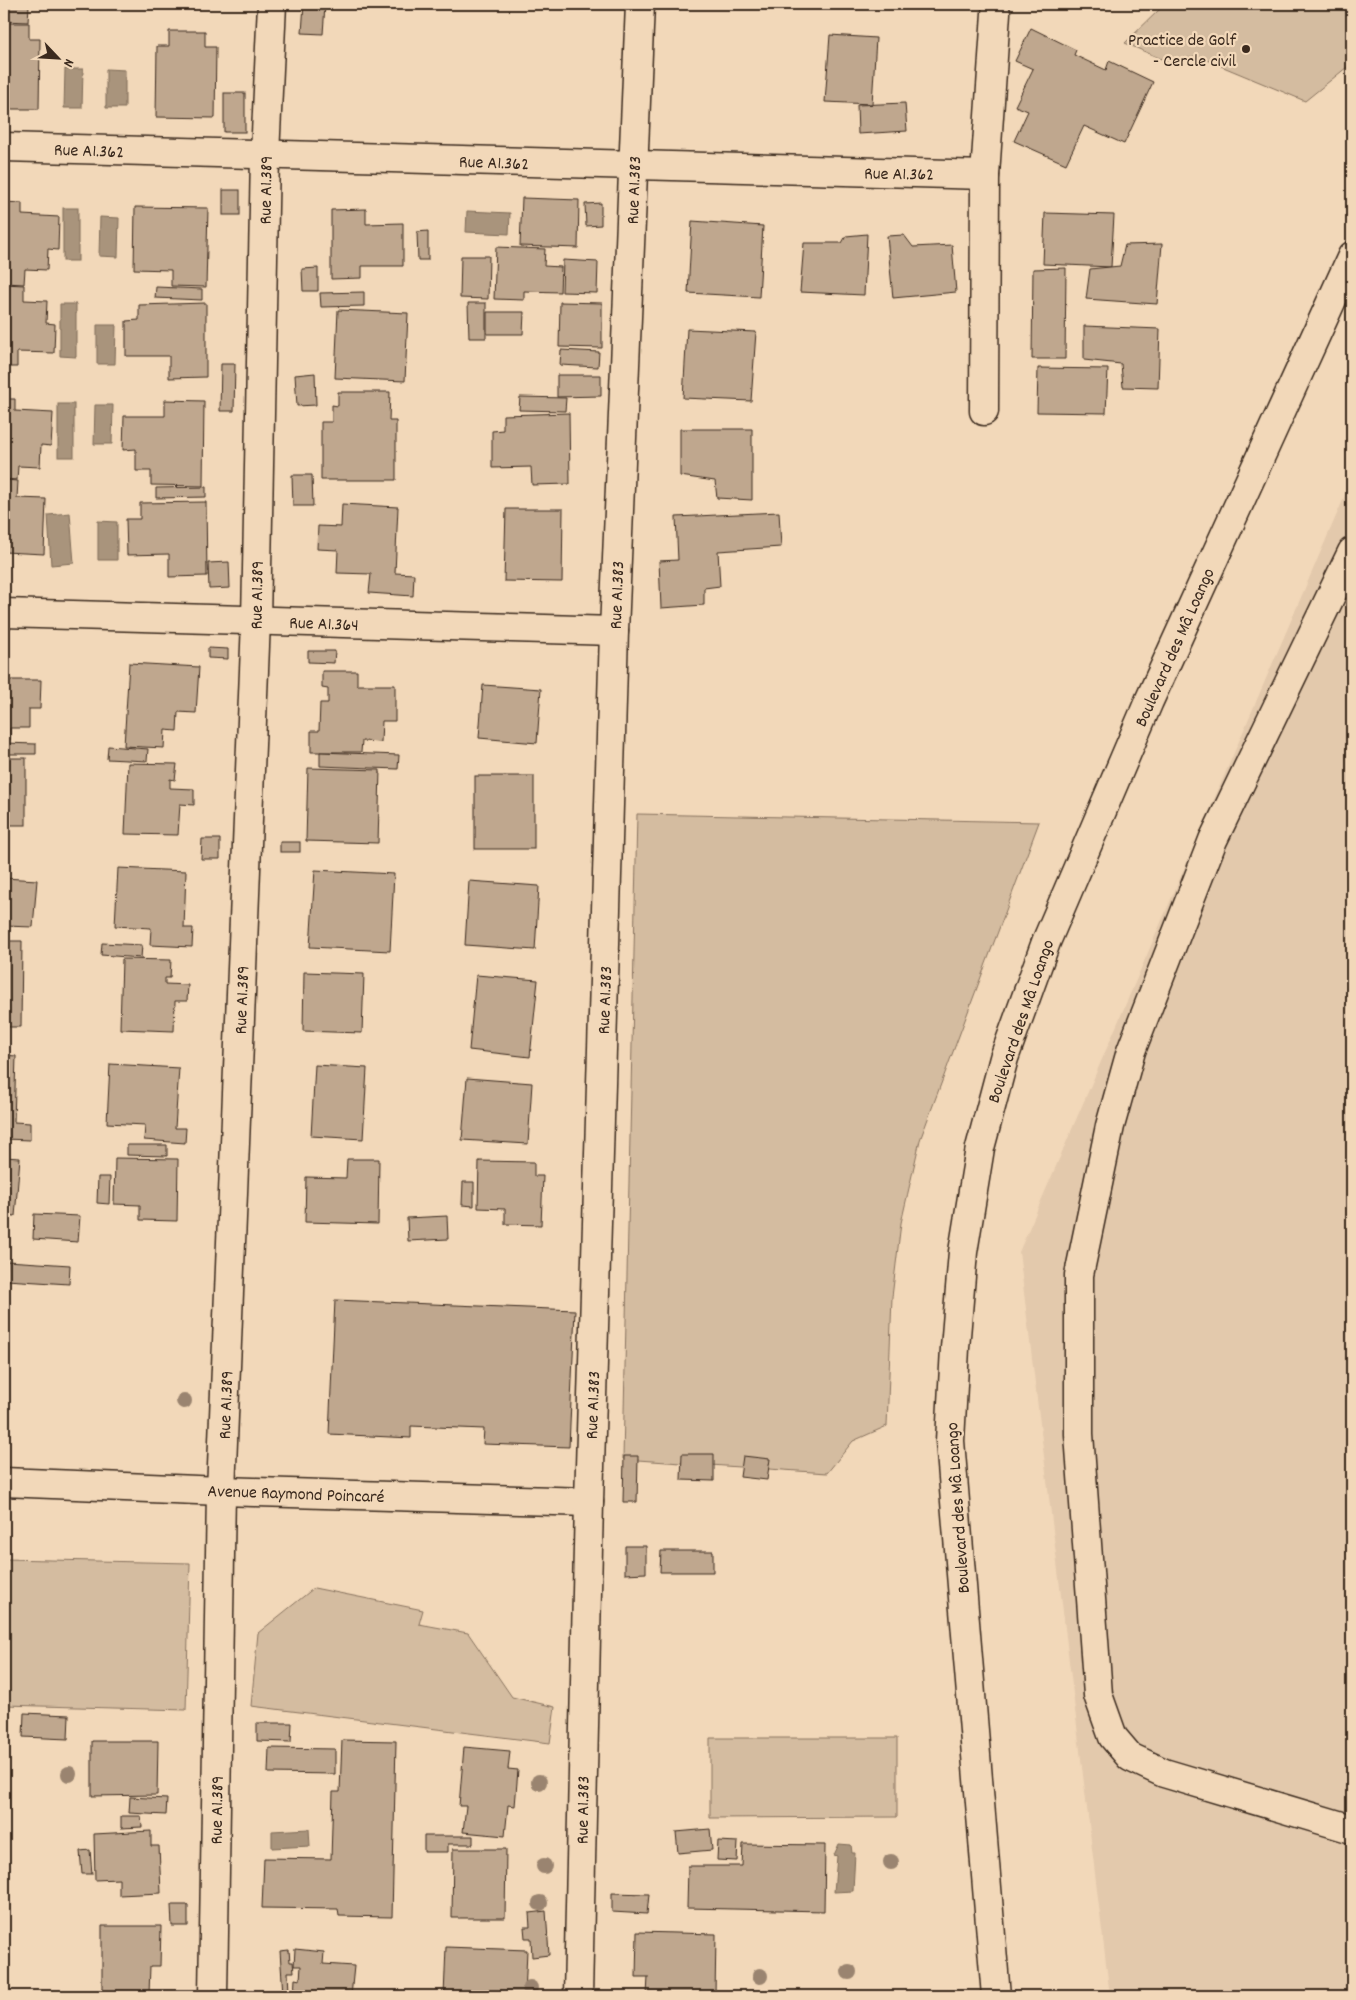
<svg xmlns="http://www.w3.org/2000/svg" width="1356" height="2000" viewBox="0 0 1356 2000" font-family="Dekko,sans-serif">
<style>
.built{fill:#e3c9ac}
.green{fill:#d4bca0;stroke:#88735f}
.water{fill:#a9947c;stroke:#7d6a56}
.building{fill:#bfa78e;stroke:#3b2a1e}
.lines{fill:none;stroke-linecap:round;stroke-linejoin:round}
.minor-casing{stroke:#3b2a1e;stroke-width:31}
.minor{stroke:#f2d8b9;stroke-width:28}
.tree{fill:#9a846f}
.poi-dot{fill:#3b2a1e;stroke:#f2d8b9;stroke-width:2}
.labels{text-anchor:middle;stroke-width:4.5;stroke-linejoin:round;paint-order:stroke}
.poi-label{font-size:18px;fill:#3b2a1e;stroke:#f2d8b9;text-anchor:end}
.street-label{font-size:18px;fill:#3b2a1e;stroke:#f2d8b9}
</style>
<rect width="100%" height="100%" fill="#f2d8b9"/>
<filter id="ink" filterUnits="userSpaceOnUse"><feTurbulence type="fractalNoise" baseFrequency=".02" numOctaves="2"/><feDisplacementMap in="SourceGraphic" scale="10" xChannelSelector="R" yChannelSelector="G"/><feConvolveMatrix kernelMatrix="1 2 1 2 8 2 1 2 1" color-interpolation-filters="sRGB"/></filter>
<g filter="url(#ink)">
<path class="built" d="M1352 479V1996H1110L1019 1252Z"/>
<g class="green">
<path d="M1165 4H1352V63L1305 101 1197 56 1166 61 1125 43Z"/>
<path d="M637 814 1039 822 920 1140 901 1223 892 1297 887 1426 853 1441 827 1473 623 1459Z"/>
<path d="M4 1559 190 1563 186 1710 4 1705Z"/>
<path d="M314 1588 423 1610 419 1624 468 1633 512 1697 555 1707 550 1743 251 1706 258 1633Z"/>
<path d="M710 1738H897V1817L710 1818Z"/>
</g>
<g class="water">
<path d="M65 69H83L82 108H64Z"/>
<path d="M106 69 125 70V108H106Z"/>
<rect x="63" y="208" width="15" height="53"/>
<path d="M467 211 510 213 509 234 466 232Z"/>
<path d="M100 217 119 218 118 257 99 256Z"/>
<path d="M60 304H76V357L60 356Z"/>
<path d="M97 325H116L115 364H97Z"/>
<rect x="58" y="404" width="16" height="53"/>
<path d="M95 405H113L112 444H94Z"/>
<path d="M70 513 74 563 51 565 48 515Z"/>
<path d="M98 521 117 522V560H98Z"/>
<path d="M309 1829 310 1846 272 1848V1831Z"/>
<path d="M839 1844 851 1845 852 1853H855L853 1891 834 1892 837 1856 834 1855Z"/>
</g>
<g class="building">
<path d="M4 4H38V6L29 5 28 22 4 21Z"/>
<path d="M304 4 325 5 323 34 302 33Z"/>
<path d="M4 23H29V39H40L39 109H4Z"/>
<path d="M1031 28 1076 50 1074 55 1106 70 1109 61 1153 82 1124 144 1084 126 1066 164 1014 141 1028 111 1015 106 1033 69 1015 61Z"/>
<path d="M169 31H205V47H216L215 118 156 117 157 46H169Z"/>
<path d="M830 35 876 38 872 104 825 102Z"/>
<rect x="224" y="93" width="21" height="39"/>
<path d="M905 103 907 131 858 134 857 105Z"/>
<rect x="223" y="190" width="17" height="25"/>
<path d="M522 198 579 200 578 248 520 246Z"/>
<path d="M4 202 22 203V215L59 217 58 250 48 249 47 270 25 269 24 284 4 283Z"/>
<path d="M601 203V225L586 226 585 204Z"/>
<path d="M135 207 208 208 206 287 171 286V270L134 269Z"/>
<path d="M366 209V224L403 223V266H362V278L331 279V210Z"/>
<path d="M1045 213 1114 215 1111 267 1043 264Z"/>
<path d="M692 221 763 226 759 297 688 293Z"/>
<path d="M428 231V260H418L417 232Z"/>
<path d="M867 234 864 295 800 292 804 243H842L846 236Z"/>
<path d="M904 235 913 247 952 245 956 292 893 298 887 236Z"/>
<path d="M1162 244 1157 304 1086 299 1090 269 1120 266 1125 245Z"/>
<path d="M496 247 545 249 544 266 561 267 560 292 524 291V300L494 299Z"/>
<path d="M461 256H489L488 299 460 298Z"/>
<path d="M563 260 598 262 597 293 562 292Z"/>
<path d="M318 268V291H303L302 269Z"/>
<path d="M1066 268 1065 359H1032L1033 269Z"/>
<path d="M4 284 24 285V300L47 301 46 323 55 324 54 353 17 352V367H4Z"/>
<path d="M156 287 202 289V300L155 298Z"/>
<path d="M364 292V306L321 307 320 293Z"/>
<path d="M560 302 602 303V348L559 347Z"/>
<path d="M206 303V377L169 378V356H126V321L139 320V305Z"/>
<path d="M468 303H486V338H469Z"/>
<path d="M338 310 408 313 405 381 335 378Z"/>
<path d="M487 312H524L523 334H487Z"/>
<path d="M1084 326 1160 329 1158 388 1123 387 1121 364 1084 360Z"/>
<path d="M687 329 756 332 751 401 683 398Z"/>
<path d="M561 350 599 352 598 367 560 365Z"/>
<path d="M221 364H235L234 411H220Z"/>
<path d="M1038 368 1108 369 1106 413 1037 412Z"/>
<path d="M315 373 316 405 297 406 295 375Z"/>
<path d="M557 375H601V396L557 397Z"/>
<path d="M338 392H390L389 421H396V480H321V422H332V405L338 406Z"/>
<path d="M520 397 566 398 565 411 519 410Z"/>
<path d="M4 399H15V411L53 413 51 446 41 445 40 467 18 466 17 480 4 479Z"/>
<path d="M165 400 204 401 203 486 151 485V471H136V449L123 450 124 416H165Z"/>
<path d="M569 413 570 484 532 485 531 467 492 468V431L503 430V415Z"/>
<path d="M680 429H752V500L717 498 715 481 680 476Z"/>
<path d="M292 475H312L313 506H293Z"/>
<path d="M4 480 18 481 17 498 46 499 44 554 4 552Z"/>
<path d="M206 487V497L156 498V488Z"/>
<path d="M206 502 207 576 169 577V554L127 555 126 519H140V503Z"/>
<path d="M342 504 398 507 395 573 414 574 413 596 369 593 371 574 337 573 338 550 317 549 318 526 341 527Z"/>
<path d="M506 509H563L562 582 504 581Z"/>
<path d="M779 512 781 547 718 551 720 586 704 588V605L661 608 659 561 678 560 676 517Z"/>
<path d="M229 562 230 588 209 589 208 563Z"/>
<path d="M208 648 228 649V659L208 658Z"/>
<path d="M308 651H335L334 663 308 662Z"/>
<path d="M129 663 199 667 196 713 178 712 177 731 165 730 164 748 124 746Z"/>
<path d="M4 666H6V680H41L40 709H29V728H10V740H4Z"/>
<path d="M322 671H357V685H395V721H382L381 742 362 741 361 752H311V731H319L320 703H328V689L322 688Z"/>
<path d="M483 685 541 689 537 743 479 738Z"/>
<path d="M4 743 36 744V754H4Z"/>
<path d="M108 746 148 749 147 761 107 759Z"/>
<path d="M320 752 399 755 398 769 320 766Z"/>
<rect x="4" y="758" width="22" height="67"/>
<path d="M128 763 177 764 175 780 170 779V788L194 789V805L180 804 178 835 125 834Z"/>
<path d="M308 768 380 770 378 843 306 841Z"/>
<rect x="475" y="776" width="59" height="73"/>
<path d="M202 839H220V859H201Z"/>
<rect x="280" y="842" width="20" height="10"/>
<path d="M118 868 186 871 184 928H193L192 947 150 945 151 928 115 926Z"/>
<path d="M315 870 394 874 390 951 310 947Z"/>
<path d="M4 878 37 880 33 927 4 926Z"/>
<path d="M469 881 539 886 535 950 465 945Z"/>
<path d="M4 941H22L21 1027H4Z"/>
<path d="M102 943 142 945 141 958 101 955Z"/>
<path d="M122 959 171 960 170 978H165V984L188 985 187 1001H175L174 1031 120 1029Z"/>
<path d="M304 972 364 974 362 1033 303 1031Z"/>
<path d="M476 975 538 980 530 1057 469 1050Z"/>
<path d="M4 1055 16 1056 14 1122 30 1123V1140L4 1139Z"/>
<path d="M110 1064 179 1068 175 1128H186L185 1143 144 1140 145 1125 107 1123Z"/>
<path d="M315 1065 367 1068 363 1139 311 1136Z"/>
<path d="M467 1078 532 1083 528 1144 462 1140Z"/>
<path d="M127 1145H167V1156L127 1155Z"/>
<path d="M4 1157 20 1158 15 1216 4 1215Z"/>
<path d="M115 1158 178 1159 177 1221 140 1220V1205L114 1204Z"/>
<path d="M347 1159H379L378 1224 305 1222 306 1177 346 1178Z"/>
<path d="M479 1161 534 1162V1176H543L541 1225 505 1224V1209L478 1208Z"/>
<path d="M98 1177H110L109 1204 97 1203Z"/>
<path d="M463 1182H474V1206L462 1205Z"/>
<path d="M34 1214 80 1216 78 1242 33 1239Z"/>
<path d="M447 1216 448 1239 408 1241 407 1218Z"/>
<path d="M7 1261 70 1265 69 1284 6 1280Z"/>
<path d="M335 1300 575 1310 569 1447 483 1444 484 1429 411 1426V1438L329 1434Z"/>
<path d="M682 1454H714V1481L681 1480Z"/>
<path d="M624 1456H638L637 1502H623Z"/>
<path d="M743 1456 770 1459 767 1480 740 1477Z"/>
<path d="M625 1546H646V1573L625 1574Z"/>
<path d="M661 1551H713V1572H660Z"/>
<path d="M24 1713 69 1715 68 1739 23 1737Z"/>
<path d="M257 1723H292L291 1742 257 1741Z"/>
<path d="M342 1740 396 1741 392 1917 339 1916 338 1909 262 1908 264 1858 331 1859 333 1792H340Z"/>
<path d="M92 1741H158L157 1795 92 1796Z"/>
<path d="M464 1747 510 1751 508 1769 518 1770 515 1806 508 1805 505 1836 463 1832 466 1806H459Z"/>
<path d="M269 1748 335 1749V1774L268 1773Z"/>
<path d="M4 1797 9 1798V1809H4Z"/>
<path d="M130 1797 167 1799 166 1815 129 1813Z"/>
<path d="M121 1816H141L142 1827 121 1828Z"/>
<path d="M710 1829 712 1850 678 1853 676 1832Z"/>
<path d="M151 1831V1846H159L161 1893 119 1895V1879L95 1880 94 1834Z"/>
<path d="M424 1836H473V1844H448V1852H424Z"/>
<path d="M718 1841 738 1842 737 1861 717 1860Z"/>
<path d="M743 1844 825 1845 824 1911 687 1908 688 1866H742Z"/>
<path d="M453 1849H506L505 1918H452Z"/>
<path d="M90 1850 92 1874H82L80 1851Z"/>
<path d="M612 1893 649 1894 647 1914 612 1912Z"/>
<path d="M171 1905H188V1926H172Z"/>
<path d="M546 1911 549 1955 532 1957 531 1938H525L524 1927H530L529 1913Z"/>
<path d="M102 1926H161L160 1966H150L149 1994H140V1996H102Z"/>
<path d="M637 1932 716 1934 715 1996 647 1995 648 1977H636Z"/>
<path d="M446 1947 527 1950 525 1995 444 1996Z"/>
<path d="M295 1949 324 1952 323 1964 354 1966 351 1996H294L295 1979 300 1980 301 1966H294Z"/>
<path d="M289 1950 290 1962H293L294 1972H288L289 1993 283 1994 280 1951Z"/>
</g>
<g class="lines">
<defs>
<g id="minor">
<path d="M4 147 985 175"/>
<path d="M984 411 985 175 996 13"/>
<path d="M1352 552 1213 840 1131 1051 1110 1126 1079 1275V1434L1098 1695 1113 1737 1130 1757 1164 1773 1352 1829"/>
<path d="M4 613 614 631"/>
<path d="M4 1482 221 1491 589 1502"/>
<path d="M213 1996 221 1491 256 621 265 155 272 4"/>
<path d="M578 1996 589 1502 614 631 640 4"/>
<path d="M996 1996 950 1441 955 1348 963 1252 980 1148 1004 1058 1046 942 1149 701 1352 256"/>
</g>
</defs>
<use href="#minor" class="minor-casing"/>
<use href="#minor" class="minor"/>
</g>
<g class="tree">
<circle cx="184" cy="1401" r="8"/>
<circle cx="69" cy="1774" r="8"/>
<circle cx="539" cy="1782" r="8"/>
<circle cx="891" cy="1862" r="8"/>
<circle cx="544" cy="1866" r="8"/>
<circle cx="540" cy="1903" r="8"/>
<circle cx="849" cy="1972" r="8"/>
<circle cx="760" cy="1976" r="8"/>
<circle cx="530" cy="1988" r="8"/>
</g>
</g>
<circle class="poi-dot" cx="1246" cy="49" r="5"/>
<g class="labels">
<g class="poi-label">
<text x="1236" y="45">Practice de Golf<tspan x="1236" dy="21">- Cercle civil</tspan></text>
</g>
<g class="street-label">
<text transform="translate(89 150) rotate(2)" y="6">Rue A1.362</text>
<text transform="translate(494 162) rotate(2)" y="6">Rue A1.362</text>
<text transform="translate(899 173) rotate(1)" y="6">Rue A1.362</text>
<text transform="translate(265 190) rotate(-89)" y="6">Rue A1.389</text>
<text transform="translate(633 190) rotate(-88)" y="6">Rue A1.383</text>
<text transform="translate(256 595) rotate(-89)" y="6">Rue A1.389</text>
<text transform="translate(616 595) rotate(-88)" y="6">Rue A1.383</text>
<text transform="translate(324 623) rotate(2)" y="6">Rue A1.364</text>
<text transform="translate(1174 647) rotate(-66)" y="6">Boulevard des Mâ Loango</text>
<text transform="translate(241 1000) rotate(-88)" y="6">Rue A1.389</text>
<text transform="translate(604 1000) rotate(-88)" y="6">Rue A1.383</text>
<text transform="translate(1020 1021) rotate(-71)" y="6">Boulevard des Mâ Loango</text>
<text transform="translate(225 1405) rotate(-88)" y="6">Rue A1.389</text>
<text transform="translate(592 1405) rotate(-88)" y="6">Rue A1.383</text>
<text transform="translate(296 1493) rotate(2)" y="6">Avenue Raymond Poincaré</text>
<text transform="translate(957 1508) rotate(-94)" y="6">Boulevard des Mâ Loango</text>
<text transform="translate(216 1810) rotate(-89)" y="6">Rue A1.389</text>
<text transform="translate(582 1810) rotate(-89)" y="6">Rue A1.383</text>
</g>
</g>
<rect width="1356" height="2000" fill="none" stroke="#f2d8b9" stroke-width="20"/>
<rect x="10" y="10" width="1336" height="1980" fill="none" stroke="#3b2a1e" stroke-width="2" filter="url(#ink)"/>
<g transform="translate(58 58) rotate(115)" stroke="#f2d8b9" stroke-width="4" paint-order="stroke">
<path d="M0-4L9 19L0 12L-9 19Z" fill="#3b2a1e"/>
<text y="-8" font-size="14" font-weight="bold" text-anchor="middle" fill="#3b2a1e">N</text>
</g>
</svg>
